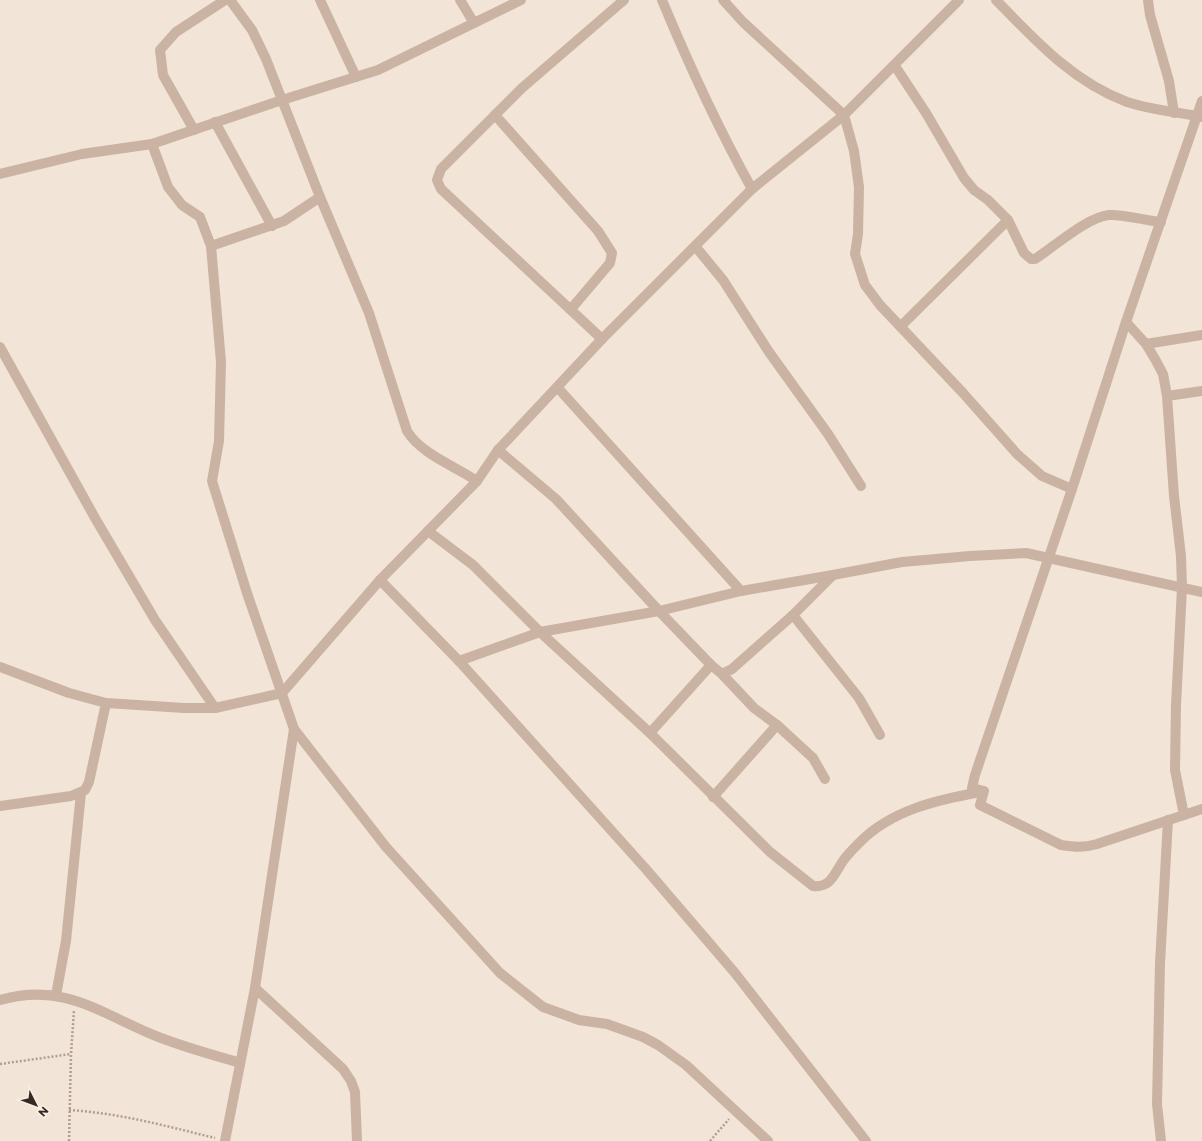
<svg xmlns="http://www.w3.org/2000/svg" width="1202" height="1141" viewBox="0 0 1202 1141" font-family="Montserrat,sans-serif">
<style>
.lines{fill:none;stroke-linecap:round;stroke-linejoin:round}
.path{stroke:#b69d8d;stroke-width:2.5;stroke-dasharray:2 2;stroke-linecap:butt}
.street{stroke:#cab3a3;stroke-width:10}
</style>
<rect width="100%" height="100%" fill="#f2e4d7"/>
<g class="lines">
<g class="path">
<path d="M0 1064 71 1054"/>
<path d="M69 1110C119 1113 166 1126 215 1138"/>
<path d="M69 1141 71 1054 74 1010"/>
<path d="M710 1141 729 1119"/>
</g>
<g class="street">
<path d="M230 0 252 30 266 59 320 197 369 313 407 431C421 454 455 466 477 481"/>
<path d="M320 0 356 77"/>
<path d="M460 0 474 23"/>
<path d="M662 0C689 65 718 128 752 189"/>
<path d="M723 0 743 22 844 115 854 151 859 187 858 234 855 254 865 285 880 305 963 393 1017 454 1042 476 1072 489"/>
<path d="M996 0C1035 40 1073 82 1127 102 1151 110 1177 112 1202 117"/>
<path d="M1148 0 1150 15 1169 81 1174 113"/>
<path d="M895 66 926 113 964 178 974 190 988 200 1008 220 1024 253 1031 259H1035C1054 247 1087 217 1109 215 1122 214 1148 221 1161 222"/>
<path d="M1202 101 1126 322 1072 489 975 775 972 788 984 791 980 805 1061 845C1074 847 1084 848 1097 844L1202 809"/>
<path d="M495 115 598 231 612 253 610 263 571 309"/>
<path d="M215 122 272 226"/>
<path d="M194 130 163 75 160 50 176 32 225 0"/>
<path d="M152 144 168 187 182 205 200 217 211 246 221 362 219 441 212 481 247 593 294 729 255 988 225 1141"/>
<path d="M0 174 82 154 152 144 282 100 378 70 521 0"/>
<path d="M211 246 284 221 320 197"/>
<path d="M695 246 723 280 769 352 828 434 861 486"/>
<path d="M1126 322 1146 344 1155 359 1163 374 1167 396 1174 496 1181 556 1182 588 1176 705 1175 770 1184 815"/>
<path d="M901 326 1008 220"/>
<path d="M602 339 441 189 437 180 441 169 522 88 624 0"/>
<path d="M1146 344 1202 335"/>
<path d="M0 347 95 518 155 620 215 708"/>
<path d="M558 388 741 591"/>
<path d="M1167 396 1202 391"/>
<path d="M498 450 556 499 659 611 711 665 722 674 732 669 793 615 833 575"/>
<path d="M428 531 473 565 540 632 650 733 770 852 813 886C831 888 834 874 843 861 847 855 854 848 859 843 891 810 937 800 980 792"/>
<path d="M380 580 459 661 645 868 735 973 866 1141"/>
<path d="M793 615 859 698 880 735"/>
<path d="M459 661 540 632 659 611 741 591 833 575 902 562 970 556 1026 553 1202 592"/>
<path d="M0 667 69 693 106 703 184 708H215L282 693 380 580 477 481 498 450 602 339 752 189 844 115 959 0"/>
<path d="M722 674 754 708 777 725 813 758 825 779"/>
<path d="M294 729 386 847 500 973 543 1007 579 1020 607 1024 643 1037 658 1045 686 1065 768 1141"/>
<path d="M650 733 711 665"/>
<path d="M713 797 777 725"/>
<path d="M0 806 71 796 85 790 89 782 106 703"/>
<path d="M255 988 343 1069 351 1081 355 1092 357 1141"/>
<path d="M56 995 66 941 81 793"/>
<path d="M0 1000C67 981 103 1016 161 1038 187 1048 214 1055 240 1063"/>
<path d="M1161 1141 1157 1104 1160 963 1168 820"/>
</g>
</g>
<g transform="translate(36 1105) rotate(132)" stroke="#faeee3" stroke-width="3" paint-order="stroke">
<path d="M0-3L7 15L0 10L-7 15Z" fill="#352925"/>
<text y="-6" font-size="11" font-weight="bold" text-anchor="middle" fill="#352925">N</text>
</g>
</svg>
